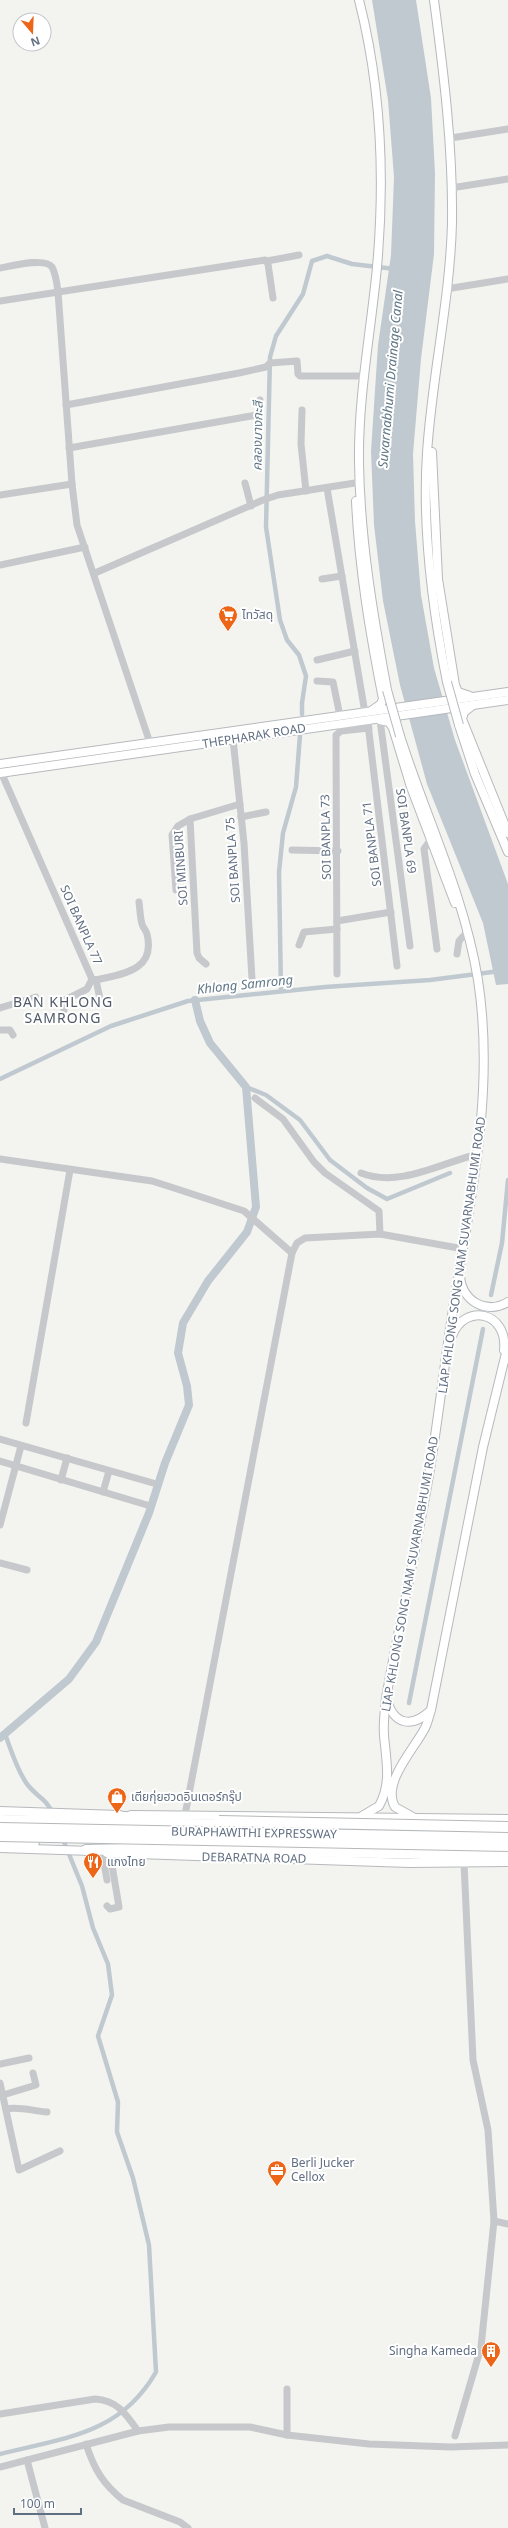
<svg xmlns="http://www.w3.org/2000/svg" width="508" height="2528" viewBox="0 0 508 2528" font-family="'Noto Sans','Noto Sans Thai',sans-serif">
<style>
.water{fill:#c0c9d0}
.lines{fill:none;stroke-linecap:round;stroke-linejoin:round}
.canal{stroke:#c0c9d0;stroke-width:4.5}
.river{stroke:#c0c9d0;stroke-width:8}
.major-casing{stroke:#b6b9bd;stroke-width:10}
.highway-casing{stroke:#b5b8bb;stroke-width:12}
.minor{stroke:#c6c8cc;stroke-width:7}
.major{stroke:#fff;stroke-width:8}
.highway{stroke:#fff;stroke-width:10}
.major-bridge-casing{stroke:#b6b9bd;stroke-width:10;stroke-linecap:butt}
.highway-bridge-casing{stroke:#b5b8bb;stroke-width:12;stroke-linecap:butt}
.major-bridge{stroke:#fff;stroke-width:8}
.highway-bridge{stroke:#fff;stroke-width:10}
.labels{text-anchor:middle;stroke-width:4;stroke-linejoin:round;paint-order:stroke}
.poi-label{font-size:12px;fill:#616f82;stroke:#fff;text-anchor:start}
.street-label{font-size:12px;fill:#616f82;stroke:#fff}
.water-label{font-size:13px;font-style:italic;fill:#617887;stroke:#fff}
.quarter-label{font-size:14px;letter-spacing:1px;fill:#4f5967;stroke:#fff}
</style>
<rect width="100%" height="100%" fill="#f3f4ef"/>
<path class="water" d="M372 0H416L431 98 435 173 434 254 421 359 413 454 415 521 421 595 434 668 455 740 508 884V984L496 985 483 923 427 784 400 685 383 601 374 525 371 451 378 345 391 255 394 177 388 100Z"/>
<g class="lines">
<g class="canal">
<path d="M302 714V703L306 676 299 655 287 640 280 620 266 527 270 357 276 336 303 294 312 261 327 256 352 264 395 269"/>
<path d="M281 991 279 872 283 833 296 787 300 735"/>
<path d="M0 1079 111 1026 188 1001 325 987 430 980 508 970"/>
<path d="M246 1087 266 1095 300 1120 330 1160 367 1188 387 1199 450 1173"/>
<path d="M491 1295 502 1243 508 1180"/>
<path d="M409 1703 483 1329"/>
<path d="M5 1734C11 1750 16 1767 25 1781 34 1796 46 1797 53 1814"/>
<path d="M0 2454C63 2438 120 2435 156 2372L149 2245 133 2178 117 2132 118 2102 98 2036 112 1995 108 1964 93 1928 82 1886 62 1837"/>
</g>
<path class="river" d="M0 1738 69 1679 96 1642 149 1513 165 1463 189 1405 187 1386 178 1353 183 1323 208 1281 247 1232 256 1207 246 1087 210 1043 200 1021 195 1000"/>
<defs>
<g id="major">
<path d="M359 0C381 86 385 178 377 267 371 331 358 397 359 462 360 538 373 615 387 690"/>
<path d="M434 0C444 75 453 148 452 223 450 300 432 376 427 453 422 529 432 607 447 682"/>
<path d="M432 452 438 579 455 685 458 692 470 696"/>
<path d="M356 501C359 568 370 633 383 699L381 704 371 711"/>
<path d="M473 705 464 712 462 719 508 833"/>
<path d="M380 720 389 722 393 728 411 787 455 903"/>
<path d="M459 725 475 774 508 852"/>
<path d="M0 764 508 692"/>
<path d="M0 773 508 700"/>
<path d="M460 1276C462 1301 486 1315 508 1302"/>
<path d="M452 1336C465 1302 508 1312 504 1350"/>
<path d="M387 1700C394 1725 412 1728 430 1711"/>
<path d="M0 1811 119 1815"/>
<path d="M131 1815 508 1819"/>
<path d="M362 1816 379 1806C392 1783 386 1760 384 1735 383 1722 385 1710 386 1698 400 1621 417 1546 430 1469 439 1414 445 1358 454 1303 471 1196 495 1089 478 980 464 894 426 818 400 736"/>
<path d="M413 1817 395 1807C381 1783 415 1748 425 1728 428 1722 429 1716 431 1710L483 1447 508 1345"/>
<path d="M0 1848 92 1851"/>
<path d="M107 1853 409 1863 508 1862"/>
</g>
<g id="highway">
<path d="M113 1816 137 1818"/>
<path d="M0 1820 230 1825"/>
<path d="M0 1841 34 1842"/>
<path d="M86 1850 164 1848 508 1856"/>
</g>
</defs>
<use href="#major" class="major-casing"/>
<use href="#highway" class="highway-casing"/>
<g class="minor">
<path d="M451 138 508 129"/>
<path d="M451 188 508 179"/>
<path d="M267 261 299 255"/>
<path d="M0 268C11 266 45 257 52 267 56 274 57 284 58 292L72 484 77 525 150 743"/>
<path d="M446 289 508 279"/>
<path d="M0 301 265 260 268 264 273 298"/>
<path d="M66 405 239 373 266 367 270 363 297 361 298 374 300 376H365"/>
<path d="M302 410 301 444 306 491"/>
<path d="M69 448 257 415 259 412 260 400"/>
<path d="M245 483 251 506"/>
<path d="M327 488 365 713"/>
<path d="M0 495 72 484"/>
<path d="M0 565 85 547"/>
<path d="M95 573 263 500 278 495 355 483"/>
<path d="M322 579 342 576"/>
<path d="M317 660 355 651"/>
<path d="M317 681 333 682 340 716"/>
<path d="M380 720 410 946"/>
<path d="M368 724 397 966"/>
<path d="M233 739 244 843 252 979"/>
<path d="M1 772 92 979 96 980C122 974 156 971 147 934 146 930 143 928 142 924 140 917 140 909 139 902"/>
<path d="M241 817 266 812"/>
<path d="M431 839 424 849 437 949"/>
<path d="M292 850 338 851"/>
<path d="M176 890 172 835 178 826 190 819"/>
<path d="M337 921 391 912"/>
<path d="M299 945 304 932 337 929"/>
<path d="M457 954 459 941 467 932"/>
<path d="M206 964 199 958 197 953 190 819 240 804"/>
<path d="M337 974 336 735 341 731 369 728"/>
<path d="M96 980 100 999"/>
<path d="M0 1008 36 997"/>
<path d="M64 1010 63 1001 87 989 92 979"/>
<path d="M0 1030H10L13 1035"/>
<path d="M255 1098 283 1119 314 1162 325 1173 379 1211 380 1234"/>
<path d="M0 1159 152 1181 177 1189 244 1211 292 1253 185 1815"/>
<path d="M361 1173C399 1188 441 1163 478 1154"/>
<path d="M292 1253 297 1243 305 1238 380 1234 464 1249"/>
<path d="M26 1423 70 1170"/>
<path d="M0 1439 153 1483"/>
<path d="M0 1461 147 1505"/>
<path d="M61 1480 67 1458"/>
<path d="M103 1492 109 1471"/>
<path d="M0 1525 21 1446"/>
<path d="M0 1563 27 1570"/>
<path d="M102 1852 107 1880"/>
<path d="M107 1906 110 1909 119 1907 110 1853"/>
<path d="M0 2064 29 2058"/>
<path d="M0 2083 19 2170 60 2151"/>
<path d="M3 2095 36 2085 33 2073"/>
<path d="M6 2109C19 2106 33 2111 47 2112"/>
<path d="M494 2221 508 2224"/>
<path d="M287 2389V2435"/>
<path d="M0 2414 95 2399C117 2400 126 2414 138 2431"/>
<path d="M455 2436 481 2347 494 2221 488 2130 473 2060 464 1863"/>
<path d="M86 2444C94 2469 103 2484 123 2500L180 2522 188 2528"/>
<path d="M27 2460 45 2528"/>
<path d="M0 2467 138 2431 169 2427H250L287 2435 369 2444 451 2447 508 2445"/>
</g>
<use href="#major" class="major"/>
<use href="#highway" class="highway"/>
<defs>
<g id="major-bridge">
<path d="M447 682 459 725"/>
<path d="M387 690 400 736"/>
</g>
<g id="highway-bridge">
<path d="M219 1821 508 1827"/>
<path d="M0 1828 508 1838"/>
<path d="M0 1836 508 1846"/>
</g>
</defs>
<use href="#major-bridge" class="major-bridge-casing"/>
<use href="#highway-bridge" class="highway-bridge-casing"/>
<use href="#major-bridge" class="major-bridge"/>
<use href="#highway-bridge" class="highway-bridge"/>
</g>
<defs>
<symbol id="supermarket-pin" viewBox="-11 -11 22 30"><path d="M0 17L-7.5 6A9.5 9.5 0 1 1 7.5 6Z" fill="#ed6516" stroke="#fff"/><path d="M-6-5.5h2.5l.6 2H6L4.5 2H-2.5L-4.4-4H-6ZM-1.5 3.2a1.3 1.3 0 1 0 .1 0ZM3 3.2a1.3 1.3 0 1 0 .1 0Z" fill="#fff"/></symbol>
<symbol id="shop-pin" viewBox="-11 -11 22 30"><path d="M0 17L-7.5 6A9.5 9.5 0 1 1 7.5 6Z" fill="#ed6516" stroke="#fff"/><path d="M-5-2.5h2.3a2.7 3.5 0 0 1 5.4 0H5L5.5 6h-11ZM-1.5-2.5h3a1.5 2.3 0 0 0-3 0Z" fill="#fff"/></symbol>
<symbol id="restaurant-pin" viewBox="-11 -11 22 30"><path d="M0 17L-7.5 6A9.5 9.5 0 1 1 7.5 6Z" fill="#ed6516" stroke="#fff"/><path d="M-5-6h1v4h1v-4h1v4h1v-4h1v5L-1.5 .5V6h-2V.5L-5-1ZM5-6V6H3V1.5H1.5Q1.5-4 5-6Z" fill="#fff"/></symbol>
<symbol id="office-pin" viewBox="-11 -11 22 30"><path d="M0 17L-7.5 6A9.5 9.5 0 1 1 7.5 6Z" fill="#ed6516" stroke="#fff"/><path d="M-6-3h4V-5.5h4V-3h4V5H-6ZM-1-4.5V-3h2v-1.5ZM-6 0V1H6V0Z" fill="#fff"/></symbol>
<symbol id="building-pin" viewBox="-11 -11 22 30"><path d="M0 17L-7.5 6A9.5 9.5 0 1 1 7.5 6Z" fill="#ed6516" stroke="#fff"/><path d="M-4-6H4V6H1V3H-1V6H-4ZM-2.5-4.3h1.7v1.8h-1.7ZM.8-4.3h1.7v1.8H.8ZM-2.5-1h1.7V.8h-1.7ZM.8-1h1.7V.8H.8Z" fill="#fff"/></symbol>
</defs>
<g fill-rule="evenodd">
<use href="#supermarket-pin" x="217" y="604" width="22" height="30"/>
<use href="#shop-pin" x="106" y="1786" width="22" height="30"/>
<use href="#restaurant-pin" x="82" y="1851" width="22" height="30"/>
<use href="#office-pin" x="266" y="2159" width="22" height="30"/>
<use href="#building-pin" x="480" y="2340" width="22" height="30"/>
</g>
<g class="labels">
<g class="poi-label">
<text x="242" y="619">ไทวัสดุ</text>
<text x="131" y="1801">เตียกุ่ยฮวดอินเตอร์กรุ๊ป</text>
<text x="107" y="1866">แกงไทย</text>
<text x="291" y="2167">Berli Jucker<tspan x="291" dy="14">Cellox</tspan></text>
<text x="477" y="2355" text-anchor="end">Singha Kameda</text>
</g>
<g class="street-label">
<text transform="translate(254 736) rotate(-9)" y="4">THEPHARAK ROAD</text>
<text transform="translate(406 831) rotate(82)" y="4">SOI BANPLA 69</text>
<text transform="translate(326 837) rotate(-91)" y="4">SOI BANPLA 73</text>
<text transform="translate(372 844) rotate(-97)" y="4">SOI BANPLA 71</text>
<text transform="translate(233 860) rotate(-94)" y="4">SOI BANPLA 75</text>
<text transform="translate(181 868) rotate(-94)" y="4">SOI MINBURI</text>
<text transform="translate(81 925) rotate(66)" y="4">SOI BANPLA 77</text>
<text transform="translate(462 1255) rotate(-82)" y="4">LIAP KHLONG SONG NAM SUVARNABHUMI ROAD</text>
<text transform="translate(410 1574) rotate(-80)" y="4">LIAP KHLONG SONG NAM SUVARNABHUMI ROAD</text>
<text transform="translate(254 1833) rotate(1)" y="4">BURAPHAWITHI EXPRESSWAY</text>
<text transform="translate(254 1858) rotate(1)" y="4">DEBARATNA ROAD</text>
</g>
<g class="water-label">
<text transform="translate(390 379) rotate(-85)" y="5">Suvarnabhumi Drainage Canal</text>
<text transform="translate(257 436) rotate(-89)" y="5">คลองบางกะสี</text>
<text transform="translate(245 984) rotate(-6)" y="5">Khlong Samrong</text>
</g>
<g class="quarter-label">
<text x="63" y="1007">BAN KHLONG<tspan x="63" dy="16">SAMRONG</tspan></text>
</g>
</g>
<g transform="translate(32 32) rotate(161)"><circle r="19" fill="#ffffff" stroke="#c0c5cd"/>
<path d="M0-3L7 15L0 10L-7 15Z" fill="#ed6516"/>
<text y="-6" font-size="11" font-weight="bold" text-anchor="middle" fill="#616f82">N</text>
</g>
<path d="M14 2508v6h67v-6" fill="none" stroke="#616f82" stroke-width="2"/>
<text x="20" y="2508" font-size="12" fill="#616f82" stroke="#ffffff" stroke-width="3" paint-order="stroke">100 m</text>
</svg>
